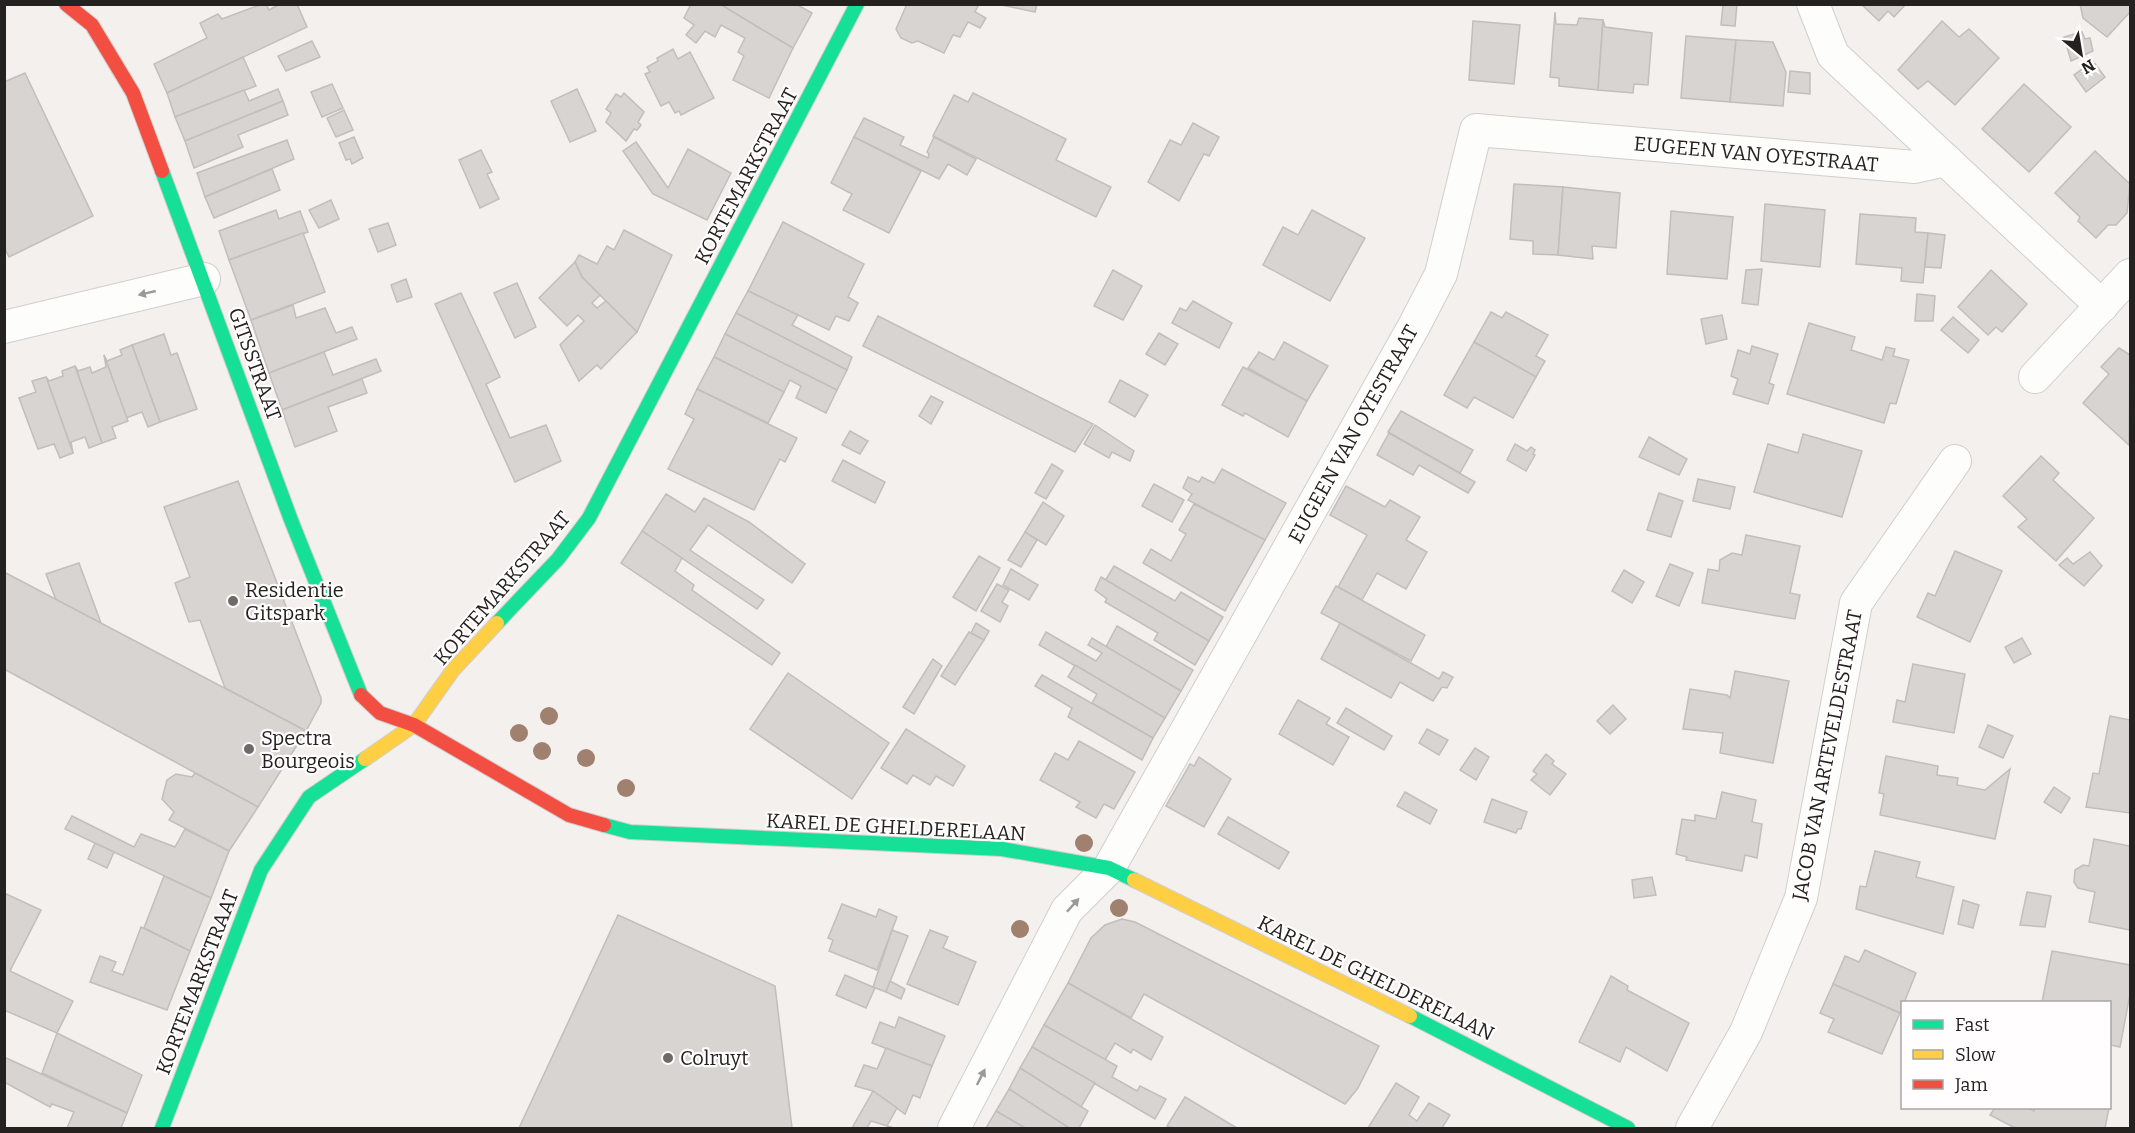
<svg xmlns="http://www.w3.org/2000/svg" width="2135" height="1133" viewBox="0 0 2135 1133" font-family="Bitter,serif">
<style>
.building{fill:#d7d4d2;stroke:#c1bebc;stroke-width:1.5}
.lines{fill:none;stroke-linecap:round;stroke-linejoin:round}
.street-casing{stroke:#d1cecc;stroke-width:34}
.fast-casing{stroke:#d1cecc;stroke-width:16}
.slow-casing{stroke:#d1cecc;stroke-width:16}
.jam-casing{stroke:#d1cecc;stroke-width:16}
.street{stroke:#fdfdfc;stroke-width:32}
.fast{stroke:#16e098;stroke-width:14}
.slow{stroke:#ffcf43;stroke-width:14}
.jam{stroke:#f24e42;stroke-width:14}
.tree{fill:#a0806e}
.oneway{fill:#9b9a99}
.poi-dot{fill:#6d6a69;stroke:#fffdfd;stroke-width:2}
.labels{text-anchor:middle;stroke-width:4.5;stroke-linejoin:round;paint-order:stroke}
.street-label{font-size:20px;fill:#242221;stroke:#fffdfd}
.poi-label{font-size:20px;fill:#242221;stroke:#fffdfd;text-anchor:start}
</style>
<rect width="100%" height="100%" fill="#f4f0ee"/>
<g class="building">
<path d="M262 4H266L269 10 280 4H297L307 27 167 93 154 64 207 38 200 23 218 14 222 19Z"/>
<path d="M691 4H720L793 48 769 98 733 80 744 56 738 52 745 38 721 25 715 37 705 31 696 43 686 35 694 25 684 18Z"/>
<path d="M720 4H796L812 13 793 48Z"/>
<path d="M907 4H979L975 12 986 18 980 28 968 22 960 37 953 35 944 53 918 41 912 43 901 38 896 29Z"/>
<path d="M997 4H1037L1035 12Z"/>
<path d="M1723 4H1737L1735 26 1721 25Z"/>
<path d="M1861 4H1906L1894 17 1888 11 1879 21Z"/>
<path d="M2080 4H2130V12L2107 37 2083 18Z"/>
<path d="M1555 12 1556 24 1577 25 1579 18 1603 20 1598 90 1559 86V78L1550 77Z"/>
<path d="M1603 20 1605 27 1652 33 1648 85 1634 84 1633 93 1598 90Z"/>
<path d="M1473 21 1520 25 1514 84 1469 80Z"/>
<path d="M1942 21 1959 37 1969 29 1999 58 1955 105 1928 81 1918 89 1898 70Z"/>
<path d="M2082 32 2085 39 2090 38 2093 51 2071 61 2064 37Z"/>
<path d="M1686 36 1736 40 1730 102 1681 98Z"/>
<path d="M1736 40 1773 42 1786 72 1783 106 1730 102Z"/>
<path d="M312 41 320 57 286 71 278 56Z"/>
<path d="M673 49 678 59 690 52 714 98 681 115 679 111 675 113 669 102 661 106 645 74 650 72 647 67 658 61 657 58Z"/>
<path d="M243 57 256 86 175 117 167 93Z"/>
<path d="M2093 61 2105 77 2086 92 2074 75Z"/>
<path d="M1790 71 1810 73V94L1788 92Z"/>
<path d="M25 73 93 216 9 257 4 247V82Z"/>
<path d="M332 84 343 108 322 117 311 92Z"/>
<path d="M2024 84 2071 127 2029 172 1982 129Z"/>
<path d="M278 89 283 101 185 141 175 117 244 90 249 101Z"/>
<path d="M577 89 596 131 570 142 551 101Z"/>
<path d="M624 93 644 112 638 122 641 125 637 130 634 129 626 141 606 122 611 113 606 109 616 94 621 97Z"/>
<path d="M973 93 1066 139 1056 160 1111 187 1096 217 933 136 954 95 968 102Z"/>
<path d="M283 101 288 115 238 135 243 147 194 168 185 141Z"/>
<path d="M344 110 353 130 336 137 327 118Z"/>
<path d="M864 118 904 137 900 145 928 158 929 154 927 152 934 137 976 159 967 175 948 164 939 179 854 137Z"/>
<path d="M1193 123 1219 137 1209 156 1204 154 1179 201 1148 182 1170 140 1181 145Z"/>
<path d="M354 137 363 158 352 164 350 159 346 160 339 143Z"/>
<path d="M854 137 921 171 889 233 843 210 852 194 831 183Z"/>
<path d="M287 140 294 159 205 197 197 173Z"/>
<path d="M636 142 668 188 688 149 731 173 707 220 653 194 623 151Z"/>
<path d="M481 150 492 172 487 174 499 199 480 208 459 160Z"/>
<path d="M2095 151 2130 184 2127 213 2116 225H2108L2096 238 2078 221 2080 217 2055 193Z"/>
<path d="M272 169 280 190 214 218 205 197Z"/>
<path d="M1514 184 1563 187 1558 255 1533 254V241L1510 239Z"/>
<path d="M1563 187 1620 193 1616 248 1592 246 1593 259 1558 255Z"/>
<path d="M331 200 339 219 319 228 309 210Z"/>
<path d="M1765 204 1825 210 1820 267 1761 261Z"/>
<path d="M276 210 279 219 300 211 308 232 229 260 219 231Z"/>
<path d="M1312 210 1365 238 1330 301 1263 265 1283 227 1298 235Z"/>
<path d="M1671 211 1733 217 1727 279 1667 274Z"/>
<path d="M1860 214 1916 218 1915 232 1928 233 1923 283 1901 281 1902 268 1856 264Z"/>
<path d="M783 222 864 264 848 297 858 303 849 321 836 316 829 330 748 291Z"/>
<path d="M388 223 396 245 378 252 369 229Z"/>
<path d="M624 230 672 255 637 332 582 277 575 262 579 255 597 264 607 246 614 250Z"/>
<path d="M303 233 325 292 251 320 229 260Z"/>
<path d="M1928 233 1945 235 1941 268 1925 267Z"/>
<path d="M575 262 582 277 600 295 592 303 597 308 606 301 637 332 601 369 597 365 579 381 560 345 584 321 578 315 567 326 539 298Z"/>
<path d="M1762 269 1758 305 1742 303 1746 270Z"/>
<path d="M1113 270 1142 286 1123 320 1094 306Z"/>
<path d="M1991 270 2027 304 2002 332 1996 327 1988 335 1958 307Z"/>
<path d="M406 279 412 297 397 302 391 285Z"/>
<path d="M517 283 536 327 515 338 494 293Z"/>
<path d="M748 291 798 315 792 325 852 357 847 370 736 313Z"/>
<path d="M461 293 500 377 486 384 510 438 546 425 561 461 515 482 435 304Z"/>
<path d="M1917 294 1935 296 1933 321H1915Z"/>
<path d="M1193 301 1232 323 1219 348 1172 323 1180 308 1186 311Z"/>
<path d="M293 305 296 318 325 308 336 333 352 327 357 339 269 373 251 320Z"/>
<path d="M1491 312 1502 318 1506 312 1548 335 1536 356 1545 361 1536 377 1474 342Z"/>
<path d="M736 313 847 370 837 390 725 334Z"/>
<path d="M1722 315 1727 339 1706 344 1701 319Z"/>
<path d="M878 316 1093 424 1075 452 863 346Z"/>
<path d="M1953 317 1979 340 1968 353 1941 330Z"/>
<path d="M1809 323 1855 337 1851 350 1882 360 1886 347 1895 349 1893 356 1909 360 1896 404 1890 403 1884 423 1787 394Z"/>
<path d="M1159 333 1178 344 1165 365 1146 354Z"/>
<path d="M164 334 171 355 177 353 197 409 160 422 132 345Z"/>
<path d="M725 334 837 390 826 413 796 398 801 386 790 380 784 392 714 357Z"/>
<path d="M1284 342 1328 366 1307 401 1248 368 1259 352 1274 360Z"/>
<path d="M1474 342 1536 377 1513 418 1474 397 1467 408 1444 395Z"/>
<path d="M132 345 160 422 148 427 142 412 126 418 104 355 107 361 122 355 120 350Z"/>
<path d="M1752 346 1778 354 1769 383 1774 385 1768 404 1733 394 1738 379 1731 376 1738 350 1750 354Z"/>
<path d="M2119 348 2130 355 2129 445 2083 403 2109 374 2101 367Z"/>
<path d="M324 352 333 375 376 359 381 371 282 410 269 373Z"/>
<path d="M104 355 128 421 112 427 116 438 102 443 75 366 78 371 90 367 92 373 106 367Z"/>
<path d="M714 357 784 392 768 423 697 389Z"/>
<path d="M75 366 102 443 89 448 85 437 71 442 73 453 46 377 49 381 63 376 62 371Z"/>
<path d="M1243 367 1307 401 1288 437 1245 413 1243 416 1222 405Z"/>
<path d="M46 377 73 453 60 458 54 444 38 449 19 398 36 392 32 381Z"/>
<path d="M362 379 367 393 328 407 337 431 295 447 282 410Z"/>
<path d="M1120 380 1148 395 1135 417 1109 402Z"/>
<path d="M697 389 797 438 785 462 780 459 754 510 668 469 694 419 685 414Z"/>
<path d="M931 396 943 402 931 424 919 416Z"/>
<path d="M1401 411 1473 450 1460 473 1388 432Z"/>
<path d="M1095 425 1134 451 1130 461 1112 452 1109 458 1084 444Z"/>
<path d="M850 431 868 441 860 454 842 445Z"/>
<path d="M1389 433 1475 482 1468 493 1419 465 1413 475 1377 455Z"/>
<path d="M1803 434 1862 451 1842 517 1754 492 1768 444 1798 453Z"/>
<path d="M1649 437 1687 459 1679 475 1639 457Z"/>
<path d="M1515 444 1527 451 1531 447 1535 450 1533 454 1535 455 1526 471 1507 460Z"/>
<path d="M2041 456 2059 473 2053 480 2094 518 2056 561 2018 527 2027 519 2003 496Z"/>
<path d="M843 460 885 482 875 503 832 481Z"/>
<path d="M1052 464 1063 471 1046 499 1035 493Z"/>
<path d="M1222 469 1286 503 1265 540 1188 500 1192 494 1183 488 1188 477 1199 482 1202 477 1214 483Z"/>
<path d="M1698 479 1735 487 1730 509 1693 501Z"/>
<path d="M238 481 321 698V703L306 731 225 688 200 620 189 622 175 583 190 577 164 507Z"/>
<path d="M1154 484 1184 500 1172 522 1142 506Z"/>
<path d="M1346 486 1385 507 1390 500 1420 517 1406 540 1427 552 1406 589 1377 573 1362 600 1338 587 1367 535 1330 515Z"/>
<path d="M1659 493 1683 501 1671 537 1647 530Z"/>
<path d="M666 494 695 512 704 498 749 522 805 564 792 583 708 525 690 550 764 600 757 609 642 531Z"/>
<path d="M1043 502 1064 516 1046 545 1025 532Z"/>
<path d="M1194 504 1265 540 1225 611 1143 563 1151 549 1171 561 1186 534 1179 530Z"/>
<path d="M642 531 682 558 675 571 694 585 692 590 780 653 772 665 621 563Z"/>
<path d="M1025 532 1037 540 1021 567 1008 560Z"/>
<path d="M1746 535 1800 546 1790 593 1800 595 1795 619 1702 603 1708 569 1719 571 1720 560 1732 553 1742 555Z"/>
<path d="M1955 551 2002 571 1970 642 1917 617 1928 593 1935 596Z"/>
<path d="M2090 552 2102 566 2084 586 2059 565 2067 558 2073 564Z"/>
<path d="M979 556 1000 568 976 611 953 597Z"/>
<path d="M79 563 101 623 56 600 46 574Z"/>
<path d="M1670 564 1693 573 1679 606 1656 596Z"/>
<path d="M1114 566 1175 601 1181 592 1223 617 1209 641 1105 581Z"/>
<path d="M1011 569 1038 585 1029 600 1003 585Z"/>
<path d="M1624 570 1644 582 1632 603 1612 591Z"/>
<path d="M4 572 306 731 258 807 4 669Z"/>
<path d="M1101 577 1209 641 1195 665 1154 640 1158 633 1105 602 1107 599 1095 590Z"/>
<path d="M997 584 1009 590 1002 602 1008 606 1000 622 981 611Z"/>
<path d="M1336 586 1425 635 1411 661 1321 613Z"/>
<path d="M976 623 989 631 984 640 971 633Z"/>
<path d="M1340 623 1439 679 1443 672 1453 677 1447 688 1442 687 1433 701 1400 682 1391 698 1321 659Z"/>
<path d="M1117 626 1193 670 1181 691 1106 647Z"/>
<path d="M969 632 984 640 955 685 941 676Z"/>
<path d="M1046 632 1096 661 1102 653 1088 645 1092 638 1181 691 1165 718 1039 645Z"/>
<path d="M2022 638 2031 654 2014 663 2005 647Z"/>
<path d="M933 659 942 666 914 714 903 707Z"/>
<path d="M1913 664 1965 674 1954 733 1893 722 1897 700 1905 702Z"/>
<path d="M1075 665 1165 718 1153 738 1092 703 1097 694 1068 677Z"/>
<path d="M1735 671 1789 681 1773 763 1720 753 1723 733 1683 729 1690 689 1727 695 1730 698Z"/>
<path d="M788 673 889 743 852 799 750 729Z"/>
<path d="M1042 675 1153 738 1142 760 1068 717 1072 708 1035 686Z"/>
<path d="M1298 700 1330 718 1326 724 1349 737 1333 765 1279 734Z"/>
<path d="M1613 705 1626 719 1610 734 1597 721Z"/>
<path d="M1346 708 1392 736 1384 750 1337 723Z"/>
<path d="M2110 716 2130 720V813L2086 807 2093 773 2099 774Z"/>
<path d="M1988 725 2013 736 2003 758 1979 747Z"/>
<path d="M906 729 965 766 953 786 936 776 930 785 913 775 907 784 881 768Z"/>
<path d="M1427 729 1448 740 1439 755 1419 743Z"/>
<path d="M1079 741 1135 772 1114 809 1104 804 1096 818 1076 807 1080 802 1040 780 1055 753 1068 760Z"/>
<path d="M1475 748 1489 757 1476 780 1460 770Z"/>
<path d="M1546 754 1554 761 1552 764 1566 774 1550 795 1531 780 1537 774 1533 771Z"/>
<path d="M1886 756 1938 766 1937 775 1958 778 1957 785 1985 790 2010 769 1995 839 1880 815 1884 794 1879 793Z"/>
<path d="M1199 757 1231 779 1204 827 1166 806 1190 764 1194 766Z"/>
<path d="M195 773 258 807 229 851 169 820 174 812 162 799 167 780 176 774 192 777Z"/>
<path d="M2054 787 2070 798 2061 813 2044 802Z"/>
<path d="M1405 792 1437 810 1430 824 1397 806Z"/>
<path d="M1722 792 1756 800 1752 822 1762 824 1757 858 1745 855 1742 871 1686 860 1687 857 1676 854 1682 819 1695 821V815L1716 819Z"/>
<path d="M1492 799 1527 812 1521 829H1518L1516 833 1484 822Z"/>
<path d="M72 816 134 847 141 834 175 847 185 829 229 851 211 898 65 829Z"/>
<path d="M1228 817 1289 852 1279 869 1218 834Z"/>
<path d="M2094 839 2130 846V930L2089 922 2095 892 2078 888 2074 882 2075 870 2083 865 2089 866Z"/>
<path d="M95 843 114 852 107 868 88 859Z"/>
<path d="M1875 851 1920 862 1916 877 1954 887 1943 934 1856 909 1860 886 1866 887Z"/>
<path d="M164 876 211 898 190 951 144 928Z"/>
<path d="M1652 877 1656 895 1634 898 1632 880Z"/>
<path d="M2027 892 2051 896 2045 927 2020 925Z"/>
<path d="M4 893 41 910 10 971 73 1001 57 1033 4 1010Z"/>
<path d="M1963 900 1979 905 1973 928 1958 924Z"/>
<path d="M842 904 876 917 879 909 897 917 877 970 829 951 833 940 828 938Z"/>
<path d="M618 915 775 986 792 1128H519Z"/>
<path d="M1122 919 1135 922 1379 1046 1358 1088 1345 1104 1144 994 1131 1018 1068 983 1091 938 1105 925Z"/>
<path d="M141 927 190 951 167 1010 90 982 100 956 116 962 112 971 123 975Z"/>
<path d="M892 930 908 936 886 992 873 987Z"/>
<path d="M930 930 948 937 943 948 976 962 958 1005 907 984Z"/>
<path d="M1865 950 1916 973 1900 1013 1833 984 1845 956 1859 962Z"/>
<path d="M2052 951 2130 965V994L2120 1047 2110 1045V1002H2042Z"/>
<path d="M845 975 875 988 866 1008 836 995Z"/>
<path d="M1611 976 1628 986 1627 990 1689 1023 1667 1071 1626 1047 1620 1062 1579 1042Z"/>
<path d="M890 981 905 989 901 999 886 992Z"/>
<path d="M1068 983 1163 1037 1151 1060 1133 1049 1131 1053 1115 1043 1105 1060 1044 1025Z"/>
<path d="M1833 984 1900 1013 1882 1054 1828 1032 1834 1019 1820 1013Z"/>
<path d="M899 1017 945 1036 932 1066 872 1043 880 1022 895 1028Z"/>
<path d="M1044 1025 1117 1066 1112 1077 1137 1091 1140 1086 1166 1099 1155 1119 1032 1047Z"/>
<path d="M57 1033 142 1075 127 1113 42 1073Z"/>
<path d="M1032 1047 1095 1083 1081 1107 1020 1068Z"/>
<path d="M886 1048 932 1066 920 1098 913 1095 905 1114 873 1091 855 1086 864 1065 877 1069Z"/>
<path d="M4 1057 127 1113 121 1128H67L74 1112 52 1104 50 1107 4 1082Z"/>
<path d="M1020 1068 1088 1111 1079 1128H1069L1009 1089Z"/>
<path d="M1396 1083 1419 1097 1409 1115 1417 1121 1429 1103 1450 1115 1442 1128H1368Z"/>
<path d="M1009 1089 1069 1128H1025L996 1111Z"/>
<path d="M873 1091 897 1108 887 1126 894 1128 871 1121 867 1128H852Z"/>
<path d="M1185 1097 1237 1128H1172L1167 1126Z"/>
<path d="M1995 1108H2027L2034 1111V1108H2109L2105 1128H2015L1990 1115Z"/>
<path d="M996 1111 1025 1128H986Z"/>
</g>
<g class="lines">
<defs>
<g id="street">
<path d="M1813 4 1833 55 2102 306"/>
<path d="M4 327 204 279"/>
<path d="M2035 377 2130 275"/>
<path d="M954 1128 1067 910 1109 868 1414 326 1441 274 1476 130 1915 167 1946 160"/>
<path d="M1692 1128 1746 1032 1801 898 1856 603 1955 461"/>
</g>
<g id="fast">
<path d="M162 171 291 520 361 695"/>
<path d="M497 623 558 559 589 518 857 4"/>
<path d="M604 825 630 832 1002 849 1109 868 1134 880"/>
<path d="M1410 1016 1628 1128"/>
<path d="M162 1128 261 870 309 797 365 759"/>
</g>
<g id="slow">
<path d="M365 759 414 725 453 670 497 623"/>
<path d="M1134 880 1410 1016"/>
</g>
<g id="jam">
<path d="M66 4 92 25 133 93 162 171"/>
<path d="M361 695 380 713 414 725 569 815 604 825"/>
</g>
</defs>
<use href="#street" class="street-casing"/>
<use href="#fast" class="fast-casing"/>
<use href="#slow" class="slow-casing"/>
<use href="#jam" class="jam-casing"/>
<use href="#street" class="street"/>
<use href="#fast" class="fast"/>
<use href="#slow" class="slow"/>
<use href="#jam" class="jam"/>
</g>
<g class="tree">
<circle cx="549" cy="716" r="9"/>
<circle cx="519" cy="733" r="9"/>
<circle cx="542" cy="751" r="9"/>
<circle cx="586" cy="758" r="9"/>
<circle cx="626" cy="788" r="9"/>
<circle cx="1084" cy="843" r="9"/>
<circle cx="1119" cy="908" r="9"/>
<circle cx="1020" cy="929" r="9"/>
</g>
<defs><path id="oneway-solid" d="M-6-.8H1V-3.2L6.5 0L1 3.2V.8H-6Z" transform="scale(1.5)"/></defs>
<g class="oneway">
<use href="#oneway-solid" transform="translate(147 293) rotate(167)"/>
<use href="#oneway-solid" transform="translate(1073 905) rotate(-48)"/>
<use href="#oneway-solid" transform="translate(981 1077) rotate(-63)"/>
</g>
<g class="poi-dot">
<circle cx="233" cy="601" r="6"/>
<circle cx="249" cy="749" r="6"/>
<circle cx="668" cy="1058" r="6"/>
</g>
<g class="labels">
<g class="street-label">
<text transform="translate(1756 154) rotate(5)" y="7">EUGEEN VAN OYESTRAAT</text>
<text transform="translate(746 176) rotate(-62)" y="7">KORTEMARKSTRAAT</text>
<text transform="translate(255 364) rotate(70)" y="7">GITSSTRAAT</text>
<text transform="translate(1353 434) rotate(-61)" y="7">EUGEEN VAN OYESTRAAT</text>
<text transform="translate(502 588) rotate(-49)" y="7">KORTEMARKSTRAAT</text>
<text transform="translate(1827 755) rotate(-79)" y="7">JACOB VAN ARTEVELDESTRAAT</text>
<text transform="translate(896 827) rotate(3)" y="7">KAREL DE GHELDERELAAN</text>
<text transform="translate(1376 978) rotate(26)" y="7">KAREL DE GHELDERELAAN</text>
<text transform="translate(197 982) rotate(-69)" y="7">KORTEMARKSTRAAT</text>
</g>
<g class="poi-label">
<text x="245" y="597">Residentie<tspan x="245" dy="23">Gitspark</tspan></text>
<text x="261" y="745">Spectra<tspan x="261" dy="23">Bourgeois</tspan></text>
<text x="680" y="1065">Colruyt</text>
</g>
</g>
<rect width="2135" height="1133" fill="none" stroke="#242221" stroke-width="12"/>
<rect x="1901" y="1001" width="210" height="108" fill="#fffdfd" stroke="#a7a5a5" stroke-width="1.5"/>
<rect x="1913" y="1020" width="30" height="9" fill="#16e098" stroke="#a7a5a5" stroke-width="1.5"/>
<text x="1955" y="1031" font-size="18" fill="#242221">Fast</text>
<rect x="1913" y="1050" width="30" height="9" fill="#ffcf43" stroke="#a7a5a5" stroke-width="1.5"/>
<text x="1955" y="1061" font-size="18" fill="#242221">Slow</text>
<rect x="1913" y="1080" width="30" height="9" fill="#f24e42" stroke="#a7a5a5" stroke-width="1.5"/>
<text x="1955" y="1091" font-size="18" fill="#242221">Jam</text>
<g transform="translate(2081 54) rotate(150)" stroke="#fffdfd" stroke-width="4.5" paint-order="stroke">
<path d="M0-4.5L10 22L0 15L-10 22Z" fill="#242221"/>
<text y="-9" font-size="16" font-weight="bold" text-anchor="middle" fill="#242221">N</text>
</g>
</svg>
